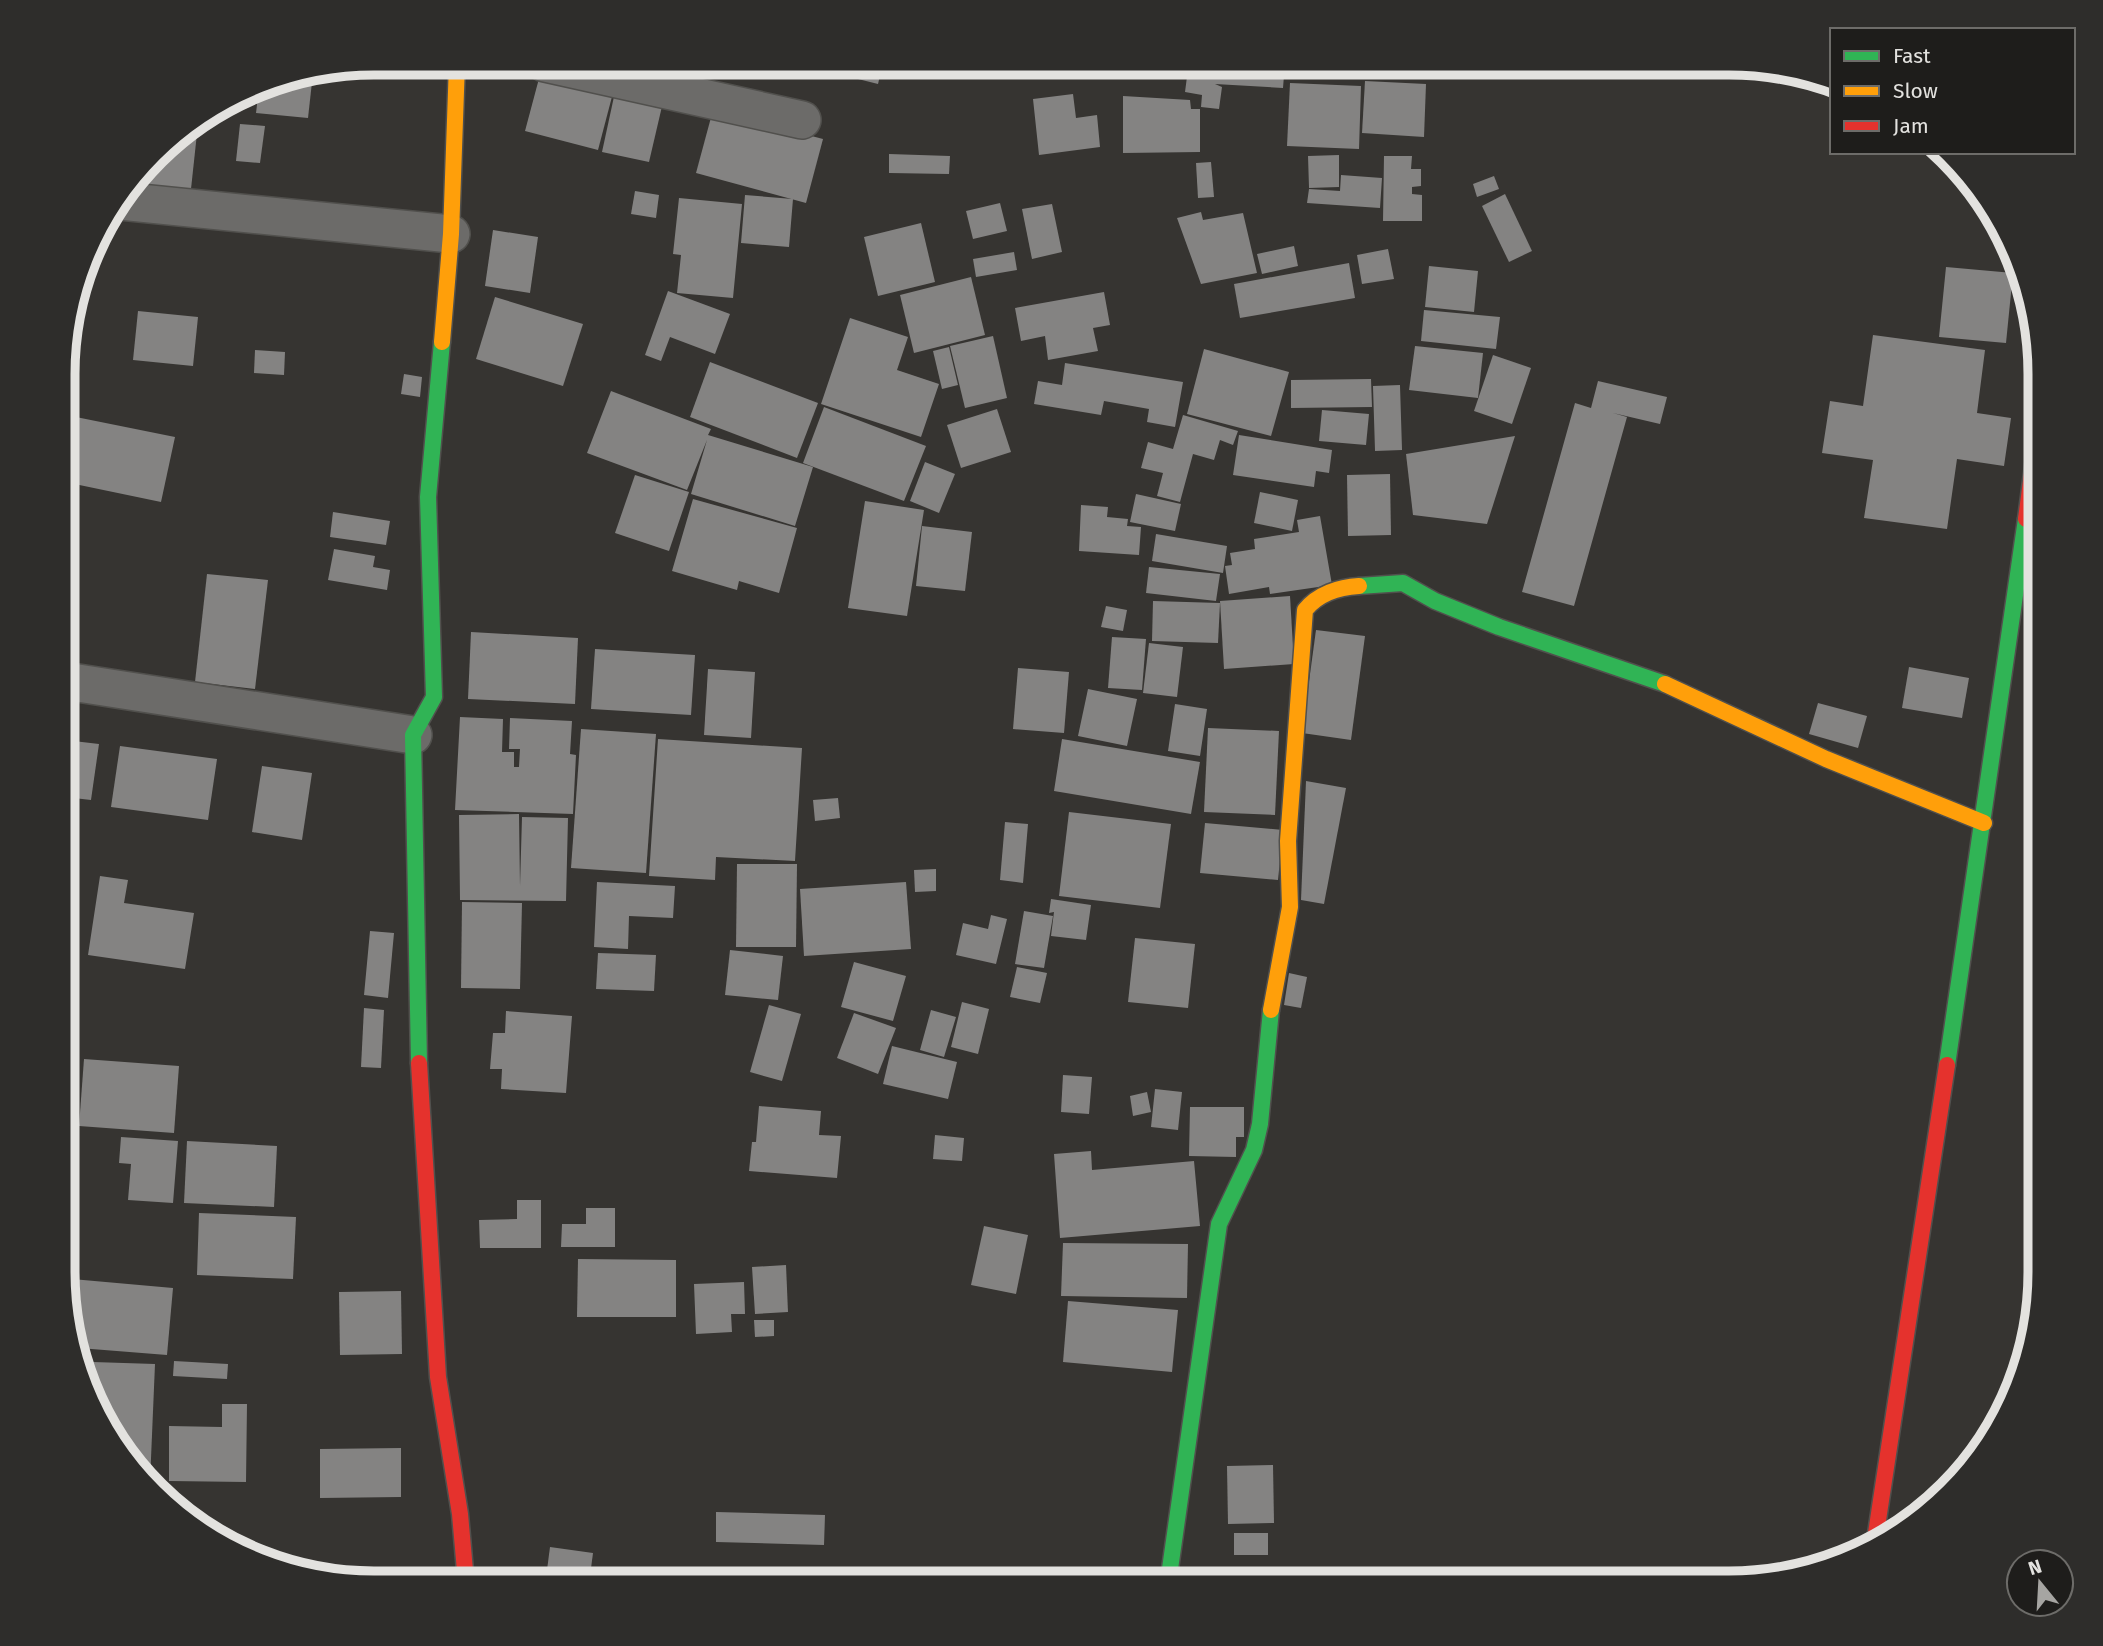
<svg xmlns="http://www.w3.org/2000/svg" width="2103" height="1646" viewBox="0 0 2103 1646" font-family="'Fira Sans',sans-serif">
<style>
.building{fill:#848382}
.lines{fill:none;stroke-linecap:round;stroke-linejoin:round}
.street-casing{stroke:#51504d;stroke-width:40}
.fast-casing{stroke:#51504d;stroke-width:19}
.slow-casing{stroke:#51504d;stroke-width:19}
.jam-casing{stroke:#51504d;stroke-width:19}
.street{stroke:#6c6b69;stroke-width:37}
.fast{stroke:#30b455;stroke-width:16}
.slow{stroke:#ff9f0a;stroke-width:16}
.jam{stroke:#e5322d;stroke-width:16}
.rim{fill:none;stroke:#e3e2df;stroke-width:9}
</style>
<rect width="100%" height="100%" fill="#363431"/>
<g class="building">
<path d="M620 63H681L679 77Z"/>
<path d="M841 63H883L878 84 838 74Z"/>
<path d="M1182 63H1217L1216 71 1182 66Z"/>
<path d="M1218 63H1285L1283 88 1215 84 1222 87 1219 109 1201 107 1202 95 1185 92 1188 69 1217 73Z"/>
<path d="M1324 63H1359L1357 79 1323 75Z"/>
<path d="M541 71 614 89 598 150 525 131Z"/>
<path d="M313 73 308 118 256 113 259 88 274 80Z"/>
<path d="M1365 81 1426 84 1424 137 1362 133Z"/>
<path d="M1290 83 1361 86 1359 149 1287 146Z"/>
<path d="M615 92 663 102 649 162 602 152Z"/>
<path d="M1073 94 1076 118 1097 115 1100 147 1039 155 1033 99Z"/>
<path d="M1123 96 1190 100 1191 109H1200V152L1123 153Z"/>
<path d="M713 110 823 139 806 203 696 173Z"/>
<path d="M198 124 191 189 133 184 169 140Z"/>
<path d="M240 124 265 126 260 163 236 161Z"/>
<path d="M889 154 950 156 949 174 889 173Z"/>
<path d="M1339 155V187L1309 188 1308 156Z"/>
<path d="M1384 156H1412L1411 169H1421V186L1412 187V194L1422 195V221H1383Z"/>
<path d="M1211 162 1214 197 1198 198 1196 163Z"/>
<path d="M1341 175 1382 178 1380 208 1307 203 1309 189 1340 191Z"/>
<path d="M1494 176 1499 189 1477 197 1473 184Z"/>
<path d="M635 191 659 195 656 218 631 214Z"/>
<path d="M1505 194 1532 251 1509 262 1482 206Z"/>
<path d="M745 195 793 199 789 247 741 243Z"/>
<path d="M679 198 742 204 733 298 677 293 681 255 673 254Z"/>
<path d="M1000 203 1007 231 973 239 966 211Z"/>
<path d="M1052 204 1062 252 1032 259 1022 209Z"/>
<path d="M1201 212 1203 220 1243 213 1257 273 1201 284 1177 218Z"/>
<path d="M921 223 935 282 878 296 864 237Z"/>
<path d="M493 230 538 237 530 293 485 286Z"/>
<path d="M1294 246 1298 266 1262 274 1257 254Z"/>
<path d="M1388 249 1394 279 1362 284 1357 255Z"/>
<path d="M1014 252 1017 270 976 277 973 259Z"/>
<path d="M1349 263 1355 298 1240 318 1234 284Z"/>
<path d="M1429 266 1478 271 1474 312 1425 307Z"/>
<path d="M1946 267 2013 273 2006 343 1939 337Z"/>
<path d="M971 277 985 335 914 353 900 295Z"/>
<path d="M668 291 730 314 715 354 670 337 661 361 645 355Z"/>
<path d="M1104 292 1110 325 1093 328 1098 351 1048 360 1045 336 1021 341 1015 308Z"/>
<path d="M495 297 583 324 563 386 476 359Z"/>
<path d="M1424 310 1500 317 1496 349 1421 341Z"/>
<path d="M138 311 198 317 193 366 133 360Z"/>
<path d="M850 318 908 337 897 370 939 384 921 437 821 404Z"/>
<path d="M1873 335 1985 350 1977 413 2011 418 2004 466 1957 459 1947 529 1864 518 1873 460 1822 453 1830 401 1863 406Z"/>
<path d="M993 336 1007 398 965 408 950 346Z"/>
<path d="M1415 346 1483 353 1478 398 1409 390Z"/>
<path d="M949 347 958 385 942 389 933 351Z"/>
<path d="M1204 349 1289 372 1271 436 1187 414Z"/>
<path d="M255 350 285 352 284 375 254 373Z"/>
<path d="M1493 355 1531 368 1512 424 1474 411Z"/>
<path d="M710 362 818 403 797 458 690 417Z"/>
<path d="M1065 363 1183 382 1175 427 1147 422 1149 409 1104 401 1101 415 1034 404 1038 381 1062 385Z"/>
<path d="M404 374 422 377 420 397 401 394Z"/>
<path d="M1371 379 1372 407 1291 408V380Z"/>
<path d="M1598 381 1667 397 1660 424 1613 413 1627 417 1574 606 1522 592 1575 403 1591 408Z"/>
<path d="M1400 385 1402 450 1375 451 1373 386Z"/>
<path d="M611 391 711 429 708 435 813 467 795 526 691 494 707 440 687 490 587 453Z"/>
<path d="M824 407 926 446 904 501 803 463Z"/>
<path d="M997 409 1011 452 961 468 947 425Z"/>
<path d="M1322 410 1369 414 1366 445 1319 441Z"/>
<path d="M66 415 175 437 161 502 65 482Z"/>
<path d="M1183 415 1238 431 1233 445 1220 440 1214 460 1193 454 1180 502 1157 496 1163 473 1141 468 1148 442 1173 449Z"/>
<path d="M1239 435 1332 450 1329 473 1316 471 1314 487 1233 475Z"/>
<path d="M1515 436 1487 524 1413 515 1406 454Z"/>
<path d="M925 462 955 474 939 513 910 501Z"/>
<path d="M1390 474 1391 535 1348 536 1347 475Z"/>
<path d="M635 475 689 492 669 551 615 533Z"/>
<path d="M1260 492 1298 500 1292 531 1254 523Z"/>
<path d="M1136 494 1181 504 1175 531 1130 522Z"/>
<path d="M693 499 797 528 779 593 739 581 737 590 672 571Z"/>
<path d="M865 501 924 510 907 616 848 608Z"/>
<path d="M1081 505 1108 507 1107 517 1128 519 1127 526 1141 527 1139 555 1079 551Z"/>
<path d="M333 512 390 521 386 545 330 537Z"/>
<path d="M1320 516 1332 585 1270 594 1269 587 1229 594 1225 566 1232 565 1230 553 1255 549 1254 539 1299 532 1297 520Z"/>
<path d="M922 526 972 532 965 591 916 586Z"/>
<path d="M1156 534 1227 546 1223 573 1152 561Z"/>
<path d="M334 549 375 556 373 567 390 570 387 590 328 580Z"/>
<path d="M1149 567 1220 574 1216 601 1146 593Z"/>
<path d="M207 574 268 580 255 689 195 682Z"/>
<path d="M1290 596 1294 664 1224 669 1220 601Z"/>
<path d="M1153 601 1220 603 1218 643 1152 641Z"/>
<path d="M1106 606 1127 610 1123 631 1101 627Z"/>
<path d="M1316 630 1365 636 1351 740 1302 733Z"/>
<path d="M471 632 578 638 575 704 468 699Z"/>
<path d="M1112 637 1146 639 1142 690 1108 688Z"/>
<path d="M1149 643 1183 647 1177 697 1143 693Z"/>
<path d="M595 649 695 655 691 715 591 709Z"/>
<path d="M1909 667 1969 678 1962 718 1902 708Z"/>
<path d="M1018 668 1069 672 1064 733 1013 729Z"/>
<path d="M708 669 755 672 751 738 704 735Z"/>
<path d="M1088 689 1137 699 1127 746 1078 736Z"/>
<path d="M1818 703 1867 716 1858 748 1809 734Z"/>
<path d="M1175 704 1207 709 1200 756 1168 751Z"/>
<path d="M460 717 503 719 502 752H514V767H519L520 749H509L510 718 572 721 570 754 576 755 573 814 455 810Z"/>
<path d="M1208 728 1279 731 1275 815 1204 812Z"/>
<path d="M581 729 656 734 646 873 571 868Z"/>
<path d="M658 739 802 748 795 861 716 857 715 880 649 876Z"/>
<path d="M1062 739 1200 762 1191 814 1054 791Z"/>
<path d="M65 740 99 744 91 800 65 797Z"/>
<path d="M120 746 217 759 208 820 111 807Z"/>
<path d="M262 766 312 773 302 840 252 832Z"/>
<path d="M1306 781 1346 788 1324 904 1301 900Z"/>
<path d="M838 798 840 818 815 821 813 800Z"/>
<path d="M1069 812 1171 824 1160 908 1059 896Z"/>
<path d="M519 814 520 886 522 817 568 818 566 901 460 900 459 815Z"/>
<path d="M1005 822 1028 824 1023 883 1000 880Z"/>
<path d="M1205 823 1283 830 1278 880 1200 873Z"/>
<path d="M737 864H797L796 947H736Z"/>
<path d="M936 869V891L915 892 914 870Z"/>
<path d="M100 876 128 880 124 903 194 913 185 969 88 955Z"/>
<path d="M597 882 675 886 673 918 629 916 628 949 594 947Z"/>
<path d="M906 882 911 949 804 956 800 889Z"/>
<path d="M1051 899 1091 905 1086 940 1051 936 1054 912 1049 913Z"/>
<path d="M462 902 522 903 520 989 461 988Z"/>
<path d="M1024 911 1053 916 1044 968 1015 964Z"/>
<path d="M991 915 1007 919 996 964 956 955 963 923 988 929Z"/>
<path d="M370 931 394 933 388 998 364 995Z"/>
<path d="M1135 938 1195 944 1188 1008 1128 1002Z"/>
<path d="M730 950 783 956 778 1000 725 995Z"/>
<path d="M598 953 656 955 654 991 596 989Z"/>
<path d="M854 962 906 976 893 1021 841 1007Z"/>
<path d="M1017 967 1047 973 1040 1003 1010 997Z"/>
<path d="M1289 973 1307 977 1301 1008 1284 1005Z"/>
<path d="M962 1002 989 1009 978 1054 951 1047Z"/>
<path d="M769 1005 801 1014 782 1081 750 1072Z"/>
<path d="M364 1008 384 1010 381 1068 361 1067Z"/>
<path d="M931 1010 956 1017 944 1057 920 1050Z"/>
<path d="M506 1011 572 1016 566 1093 501 1089 502 1069H490L493 1033H505Z"/>
<path d="M854 1013 896 1028 878 1074 837 1058Z"/>
<path d="M892 1046 957 1062 948 1099 883 1084Z"/>
<path d="M84 1059 179 1066 174 1133 79 1126Z"/>
<path d="M1063 1075 1092 1077 1089 1114 1061 1112Z"/>
<path d="M1155 1089 1182 1092 1178 1130 1151 1127Z"/>
<path d="M1147 1092 1151 1112 1133 1116 1130 1096Z"/>
<path d="M759 1106 821 1111 819 1135 841 1136 837 1178 749 1171 752 1142H756Z"/>
<path d="M1190 1107H1244V1137H1236V1157L1189 1156Z"/>
<path d="M935 1135 964 1138 962 1161 933 1159Z"/>
<path d="M121 1137 178 1141 173 1203 128 1200 131 1164 119 1163Z"/>
<path d="M187 1141 277 1146 274 1207 184 1203Z"/>
<path d="M1091 1151 1092 1170 1194 1161 1200 1226 1060 1238 1054 1154Z"/>
<path d="M517 1200H541V1248H480L479 1220 517 1219Z"/>
<path d="M586 1208H615V1247H561L562 1224H586Z"/>
<path d="M199 1213 296 1217 293 1279 197 1275Z"/>
<path d="M984 1226 1028 1235 1016 1294 971 1285Z"/>
<path d="M1063 1243 1188 1244 1187 1298 1061 1296Z"/>
<path d="M578 1259 676 1260V1317H577Z"/>
<path d="M786 1265 788 1312 755 1314 752 1267Z"/>
<path d="M72 1279 173 1288 167 1355 79 1348 69 1311Z"/>
<path d="M744 1282 745 1314H731L732 1332 696 1334 694 1284Z"/>
<path d="M401 1291 402 1354 340 1355 339 1292Z"/>
<path d="M1068 1301 1178 1310 1172 1372 1063 1362Z"/>
<path d="M754 1320H774V1336L755 1337Z"/>
<path d="M174 1361 228 1364 227 1379 173 1376Z"/>
<path d="M93 1362 155 1364 150 1482 95 1410 91 1395Z"/>
<path d="M222 1404H247L246 1482 169 1481V1426L222 1427Z"/>
<path d="M401 1448V1497L320 1498V1449Z"/>
<path d="M1273 1465 1274 1523 1228 1524 1227 1466Z"/>
<path d="M716 1512 825 1515 824 1545 716 1542Z"/>
<rect x="1234" y="1533" width="34" height="22"/>
<path d="M550 1547 593 1553 590 1576 547 1570Z"/>
<path d="M1298 1567 1299 1583H1264L1263 1570Z"/>
</g>
<g class="lines">
<defs>
<g id="street">
<path d="M545 63 802 120"/>
<path d="M120 201 451 234"/>
<path d="M65 681 413 735"/>
</g>
<g id="fast">
<path d="M1359 586 1403 583 1435 601 1499 627 1665 684"/>
<path d="M419 1063 413 735 434 697 428 497 442 342"/>
<path d="M1947 1065 2026 519"/>
<path d="M1168 1583 1219 1224 1254 1150 1260 1124 1271 1010"/>
</g>
<g id="slow">
<path d="M442 342 451 234 457 63"/>
<path d="M1665 684 1826 759 1984 823"/>
<path d="M1271 1010 1290 907 1288 841 1305 610C1318 594 1339 587 1359 586"/>
</g>
<g id="jam">
<path d="M2026 519 2040 413"/>
<path d="M419 1063 438 1377 460 1514 466 1582"/>
<path d="M1875 1540 1947 1065"/>
</g>
</defs>
<use href="#street" class="street-casing"/>
<use href="#fast" class="fast-casing"/>
<use href="#slow" class="slow-casing"/>
<use href="#jam" class="jam-casing"/>
<use href="#street" class="street"/>
<use href="#fast" class="fast"/>
<use href="#slow" class="slow"/>
<use href="#jam" class="jam"/>
</g>
<path d="M0 0H2103V1646H0ZM374 75H1729A299 299 0 0 1 2028 374V1272A299 299 0 0 1 1729 1571H374A299 299 0 0 1 75 1272V374A299 299 0 0 1 374 75Z" fill="#2e2d2b" fill-rule="evenodd"/>
<path class="rim" d="M374 75H1729A299 299 0 0 1 2028 374V1272A299 299 0 0 1 1729 1571H374A299 299 0 0 1 75 1272V374A299 299 0 0 1 374 75Z"/>
<rect x="1830" y="28" width="245" height="126" fill="#1e1d1b" stroke="#6d6c69" stroke-width="2"/>
<rect x="1844" y="51" width="35" height="10" fill="#30b455" stroke="#6d6c69" stroke-width="2"/>
<text x="1893" y="63" font-size="21" fill="#e3e2df">Fast</text>
<rect x="1844" y="86" width="35" height="10" fill="#ff9f0a" stroke="#6d6c69" stroke-width="2"/>
<text x="1893" y="98" font-size="21" fill="#e3e2df">Slow</text>
<rect x="1844" y="121" width="35" height="10" fill="#e5322d" stroke="#6d6c69" stroke-width="2"/>
<text x="1893" y="133" font-size="21" fill="#e3e2df">Jam</text>
<g transform="translate(2040 1583) rotate(342)"><circle r="33" fill="#1e1d1b" stroke="#6d6c69" stroke-width="2"/>
<path d="M0-5L12 26L0 18L-12 26Z" fill="#a6a5a2"/>
<text y="-10" font-size="19" font-weight="bold" text-anchor="middle" fill="#e3e2df">N</text>
</g>
</svg>
